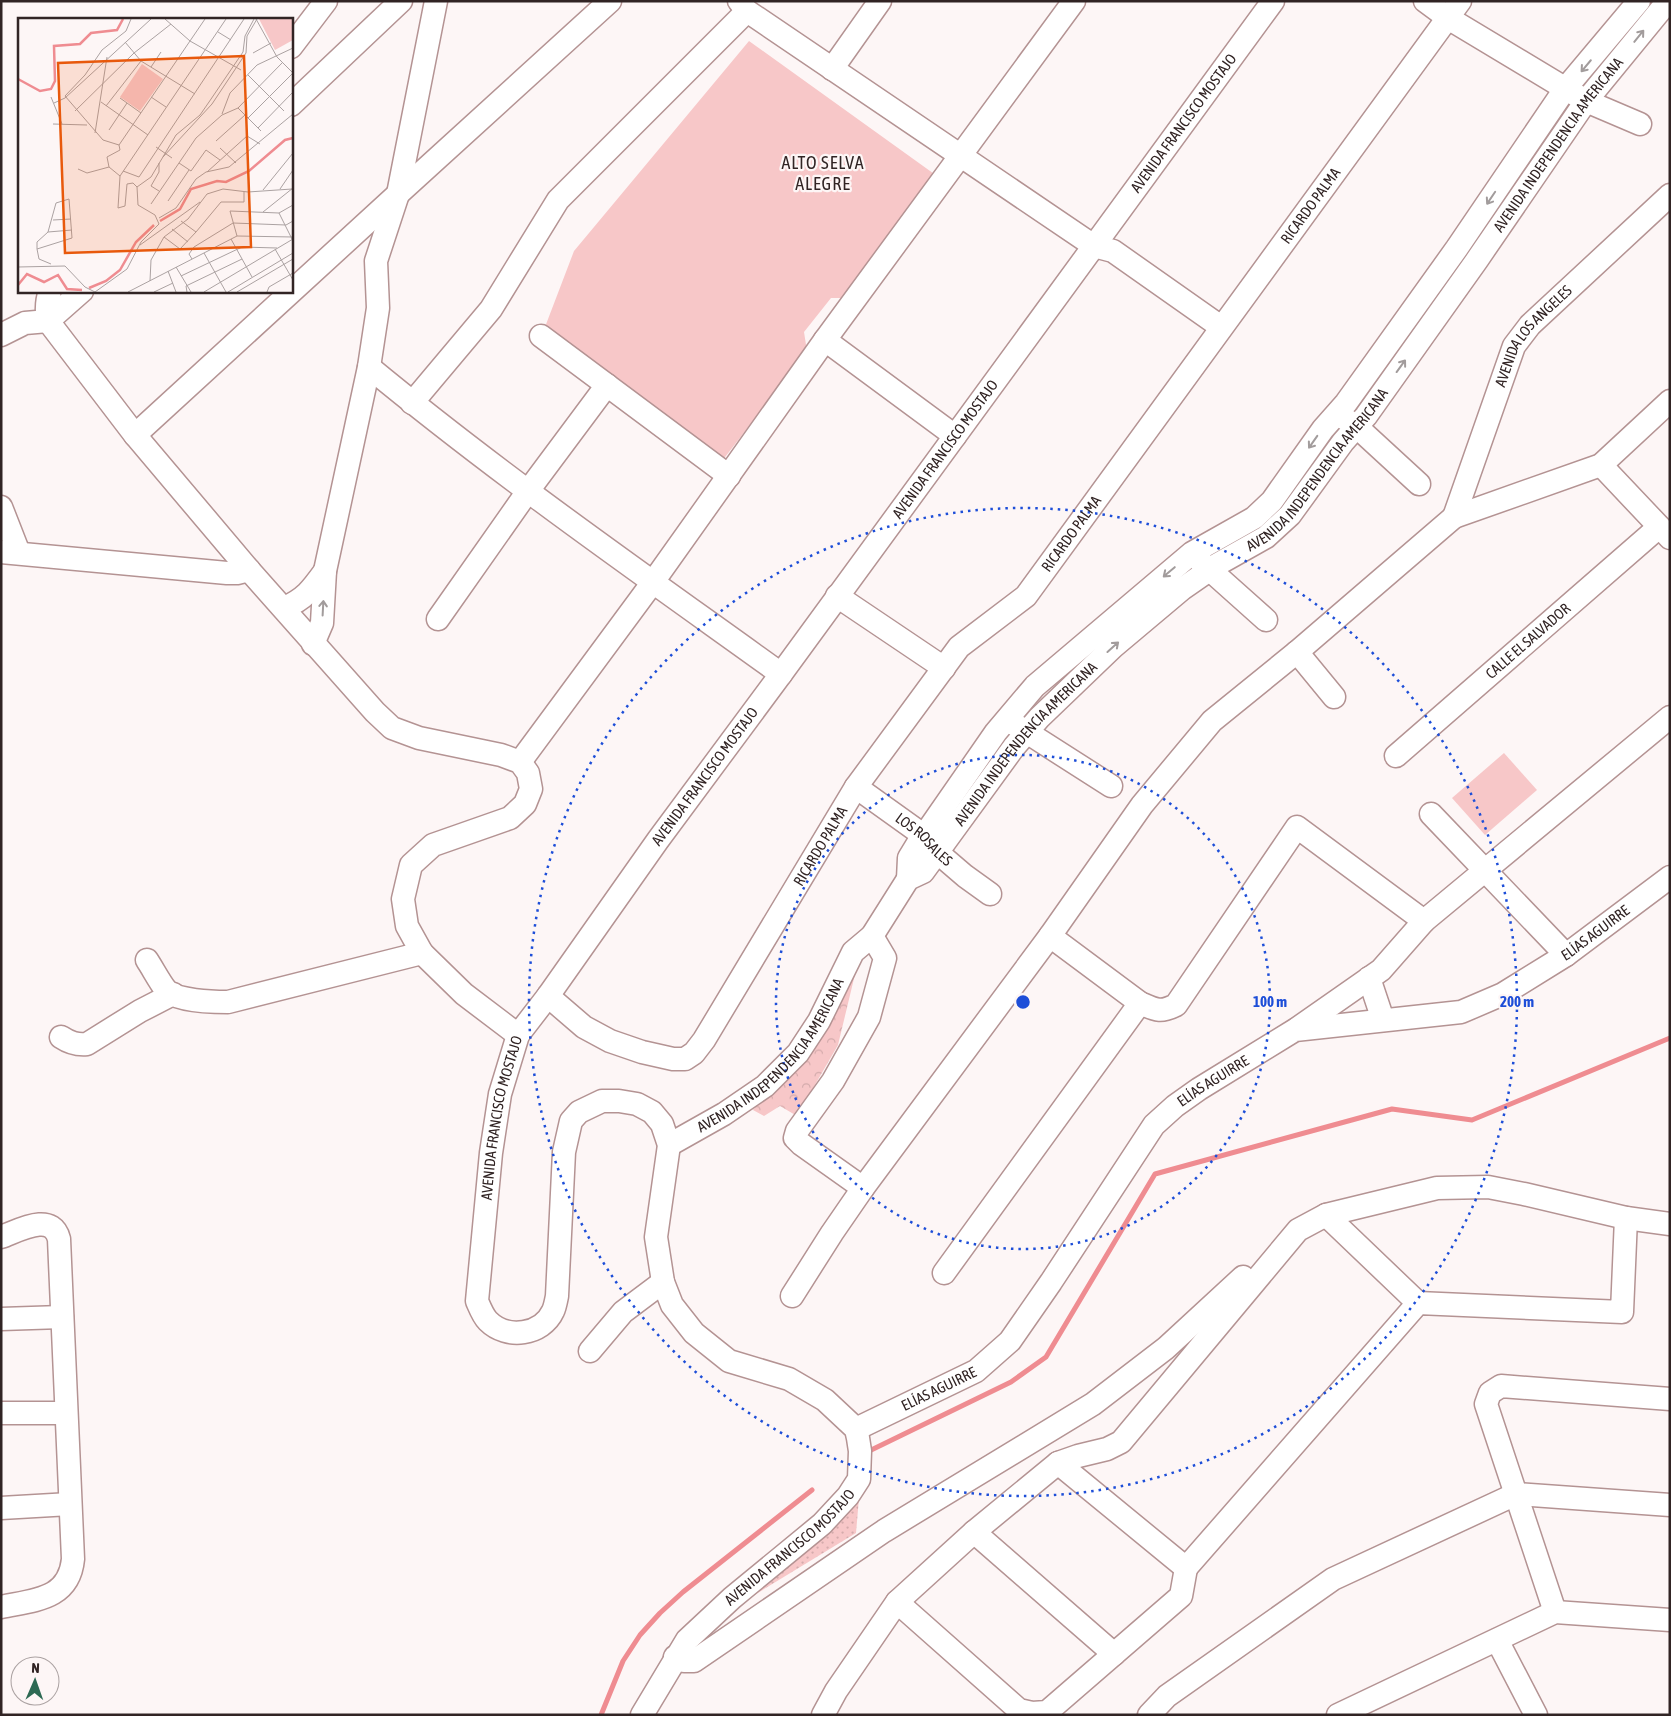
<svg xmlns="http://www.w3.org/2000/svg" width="1671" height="1716" viewBox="0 0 1671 1716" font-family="'Asap Condensed',sans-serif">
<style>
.grass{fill:url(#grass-dots)}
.park{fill:url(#park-crowns)}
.pitch{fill:#f7c7c8}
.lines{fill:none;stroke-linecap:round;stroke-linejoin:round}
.stream{stroke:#ef8c91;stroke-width:5}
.minor-casing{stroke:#b49393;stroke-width:25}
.minor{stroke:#fff;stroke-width:22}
.oneway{stroke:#a29c9c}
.ring{fill:none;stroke:#1d4ed8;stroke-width:2.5;stroke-dasharray:2.5 5}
.labels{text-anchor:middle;stroke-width:4.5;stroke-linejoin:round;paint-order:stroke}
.street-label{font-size:15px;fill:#312424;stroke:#fdf6f6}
.quarter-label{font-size:18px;letter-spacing:1px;fill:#312424;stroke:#fdf6f6}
.inset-river{fill:none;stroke:#ef8c91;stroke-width:2.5}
.inset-road{fill:none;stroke:#aba2a2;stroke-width:1}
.view{fill:#e8590c;fill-opacity:0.15;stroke:#e8590c;stroke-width:2.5}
.inset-edge{fill:none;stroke:#312424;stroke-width:2.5}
.centre{fill:#1d4ed8;stroke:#fdf6f6;stroke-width:2.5}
.ring-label{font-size:15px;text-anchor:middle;font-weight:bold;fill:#1d4ed8;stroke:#fdf6f6;stroke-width:4.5;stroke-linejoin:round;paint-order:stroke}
</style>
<defs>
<pattern id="grass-dots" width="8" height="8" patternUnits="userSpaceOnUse" patternTransform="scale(1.25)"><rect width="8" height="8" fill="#f7c7c8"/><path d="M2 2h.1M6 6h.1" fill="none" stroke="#d4abac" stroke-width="1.8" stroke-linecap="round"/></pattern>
<pattern id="park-crowns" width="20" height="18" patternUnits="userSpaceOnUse" patternTransform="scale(1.25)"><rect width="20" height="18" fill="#f7c7c8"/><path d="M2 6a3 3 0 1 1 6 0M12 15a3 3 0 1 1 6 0" fill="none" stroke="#d4abac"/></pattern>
</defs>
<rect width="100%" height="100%" fill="#fdf6f6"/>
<path class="grass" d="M859 1498 856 1533 720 1616Z"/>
<path class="park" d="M857 966 838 1045 797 1116 780 1106 764 1116 753 1110 797 1056Z"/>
<g class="pitch">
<path d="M749 41 937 176 846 298H831L804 332 807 351 722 461 545 327 574 251Z"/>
<path d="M1504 753 1537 790 1485 835 1452 798Z"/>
</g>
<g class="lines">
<g class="stream">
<path d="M865 1453 1011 1382 1046 1357 1155 1174 1392 1109 1472 1120 1670 1038"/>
<path d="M601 1715 623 1661 640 1635 660 1613 683 1592 812 1490"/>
</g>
<defs>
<g id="minor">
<path d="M739 1 747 11 1094 246 1113 251 1221 327"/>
<path d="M1425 1 1448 18 1586 101 1640 124"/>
<path d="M291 47 326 1"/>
<path d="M832 69 880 1"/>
<path d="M291 105 401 1"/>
<path d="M50 291C46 302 46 310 48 321L135 435 249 570 375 712 392 728 419 738 501 755 520 762 528 773 531 789 525 804 510 818 433 845 411 865 403 899 407 926 422 953 464 994 518 1035"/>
<path d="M1 335 25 323 48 321 82 291"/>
<path d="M541 336 729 476"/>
<path d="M825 340 955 436"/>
<path d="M369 367C501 476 642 574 781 674"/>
<path d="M412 403 491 309 558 200 747 11"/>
<path d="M1344 418 1357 427 1419 484"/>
<path d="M135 435 398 194 610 1"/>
<path d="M1601 465 1670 538"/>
<path d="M1 507 19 553"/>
<path id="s1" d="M1454 517 1514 346 1530 325 1670 195"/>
<path d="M1 552 227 573H237L249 570"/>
<path d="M1200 561 1266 620"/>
<path d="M837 596 944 668"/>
<path d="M284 608C305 599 312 589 325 571"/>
<path d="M438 619 528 491 607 385"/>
<path d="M313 644 322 623 325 571 369 367 378 308 376 261 398 194 436 1"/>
<path d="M1297 652 1334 697"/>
<path d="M1014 724 1111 786"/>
<path id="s2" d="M1396 756 1659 527"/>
<path d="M520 762 653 582 825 340 1074 1"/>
<path id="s3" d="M856 787 923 835 937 852 965 876 990 894"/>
<path d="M1431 814 1566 955"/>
<path d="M908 879 909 858 923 835 928 830 996 732 1035 686 1192 553 1254 518 1272 501 1323 429 1346 403 1457 248 1565 89 1639 1"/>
<path d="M1050 936 1140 1003C1156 1010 1160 1013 1176 1005L1297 827 1424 921"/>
<path d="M147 960C153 969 159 981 166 990 176 1001 213 1002 228 1002L422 953"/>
<path d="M1369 978 1383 1020"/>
<path id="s4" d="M548 996 584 1027 610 1041 642 1052 673 1059H685L694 1053 704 1040 856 787 959 647 1026 596 1460 1"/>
<path d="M1298 1028 1381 970 1424 921 1670 717"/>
<path d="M61 1037C70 1043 77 1045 87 1044L140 1011 173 994"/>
<path id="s5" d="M669 1145 724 1114 765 1086 798 1053 819 1021 853 952 872 936 908 879 923 872 1014 747 1039 718 1113 647 1182 589 1218 564 1266 537 1290 515 1343 442 1366 416 1477 260 1586 101 1668 1"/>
<path d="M863 1188 801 1144 795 1138 797 1131 833 1081 869 1017 885 958 872 936"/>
<path d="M1326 1215 1418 1303"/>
<path d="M1 1237C18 1231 52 1211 59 1239L73 1559C69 1600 34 1600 1 1607"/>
<path d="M944 1273 1140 1003"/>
<path d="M792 1296 832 1233 863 1188 1050 936 1142 805 1212 721 1297 652 1454 517 1601 465 1670 401"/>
<path d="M1 1319 62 1317"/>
<path d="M590 1351 623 1312 663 1282"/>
<path d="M1 1413H66"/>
<path id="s6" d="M856 1429 976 1371 1010 1341 1051 1282 1154 1125 1175 1106 1199 1089 1295 1030 1461 1012 1503 994 1566 955 1670 877"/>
<path d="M1058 1463 1186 1568 1418 1303 1622 1312 1626 1218"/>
<path d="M1 1508 70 1504"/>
<path d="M974 1532 1114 1654"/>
<path d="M897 1602 1019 1710 1032 1713 1047 1712 1181 1596 1186 1568"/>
<path d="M1555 1612 1486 1404 1490 1393 1501 1386 1670 1399"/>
<path d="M1497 1640 1536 1715"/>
<path d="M675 1657 684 1661H694L884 1531 1093 1404 1166 1348 1243 1277"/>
<path id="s7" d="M642 1715 687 1640 732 1598 822 1524 848 1496 859 1479 860 1451 858 1438 856 1429 825 1400 789 1379 729 1361 694 1333 672 1305 663 1282 656 1237 669 1145 662 1124 652 1112 637 1104 619 1101H602L579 1112 571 1121 564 1152 557 1296C556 1301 555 1307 553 1311 542 1335 507 1340 488 1321 483 1316 480 1308 477 1301L491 1153 500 1094 518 1035 548 996 658 840 781 674 1273 1"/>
<path d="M823 1715 836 1691 897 1602 974 1532 1058 1463 1078 1456 1107 1449 1121 1442 1298 1230 1326 1215 1437 1188 1488 1187 1524 1194 1626 1218 1670 1224"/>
<path d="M1149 1715 1167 1696 1333 1579 1516 1494 1670 1505"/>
<path d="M1338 1715 1555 1612 1670 1620"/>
</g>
</defs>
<use href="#minor" class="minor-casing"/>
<use href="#minor" class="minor"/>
</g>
<defs><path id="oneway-shaft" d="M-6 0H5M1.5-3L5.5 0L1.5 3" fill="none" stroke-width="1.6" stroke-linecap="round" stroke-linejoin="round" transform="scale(1.25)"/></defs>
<g class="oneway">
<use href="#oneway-shaft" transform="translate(1639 36) rotate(-51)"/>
<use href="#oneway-shaft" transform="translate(1586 66) rotate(130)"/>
<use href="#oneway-shaft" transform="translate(1491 198) rotate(124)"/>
<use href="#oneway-shaft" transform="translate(1401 366) rotate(-54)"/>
<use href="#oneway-shaft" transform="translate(1313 442) rotate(125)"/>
<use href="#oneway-shaft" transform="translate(1169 572) rotate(140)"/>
<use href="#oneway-shaft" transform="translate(323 608) rotate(-87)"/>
<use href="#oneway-shaft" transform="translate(1113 647) rotate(-42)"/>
</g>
<g class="ring">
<circle cx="1023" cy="1002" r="247"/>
<circle cx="1023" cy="1002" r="494"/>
</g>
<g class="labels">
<g class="street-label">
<text dy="5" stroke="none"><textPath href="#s7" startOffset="2582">AVENIDA FRANCISCO MOSTAJO</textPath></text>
<text dy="5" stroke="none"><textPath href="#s5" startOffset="1358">AVENIDA INDEPENDENCIA AMERICANA</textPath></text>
<text dy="5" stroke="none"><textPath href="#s4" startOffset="1218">RICARDO PALMA</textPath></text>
<text dy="5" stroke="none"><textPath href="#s1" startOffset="200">AVENIDA LOS ANGELES</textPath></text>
<text dy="5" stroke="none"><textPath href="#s7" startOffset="2178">AVENIDA FRANCISCO MOSTAJO</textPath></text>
<text dy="5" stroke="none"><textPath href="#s5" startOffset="952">AVENIDA INDEPENDENCIA AMERICANA</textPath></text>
<text dy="5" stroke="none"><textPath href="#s4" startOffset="812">RICARDO PALMA</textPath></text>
<text dy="5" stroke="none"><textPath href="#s2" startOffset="175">CALLE EL SALVADOR</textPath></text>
<text dy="5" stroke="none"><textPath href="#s5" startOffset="548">AVENIDA INDEPENDENCIA AMERICANA</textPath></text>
<text dy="5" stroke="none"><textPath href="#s7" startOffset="1772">AVENIDA FRANCISCO MOSTAJO</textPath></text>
<text dy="5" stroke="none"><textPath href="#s3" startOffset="86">LOS ROSALES</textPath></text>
<text dy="5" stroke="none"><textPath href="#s4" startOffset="408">RICARDO PALMA</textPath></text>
<text dy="5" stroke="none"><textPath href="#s6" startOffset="932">ELÍAS AGUIRRE</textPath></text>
<text dy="5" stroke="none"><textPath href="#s5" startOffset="139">AVENIDA INDEPENDENCIA AMERICANA</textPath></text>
<text dy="5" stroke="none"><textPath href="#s6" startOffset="512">ELÍAS AGUIRRE</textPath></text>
<text dy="5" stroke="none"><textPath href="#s7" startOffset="1368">AVENIDA FRANCISCO MOSTAJO</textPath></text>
<text dy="5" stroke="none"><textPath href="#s6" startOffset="92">ELÍAS AGUIRRE</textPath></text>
<text dy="5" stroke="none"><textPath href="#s7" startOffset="226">AVENIDA FRANCISCO MOSTAJO</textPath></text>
</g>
<g class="quarter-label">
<text x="823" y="169">ALTO SELVA<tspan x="823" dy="21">ALEGRE</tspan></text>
</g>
</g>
<g transform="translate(18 18)">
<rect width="275" height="275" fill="#fdf6f6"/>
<path d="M241 1H275V22L257 32ZM124 46 145 61 122 93 102 79Z" fill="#f7c7c8"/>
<path class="inset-river" d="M0 61 22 73 33 71 37 63 36 28 62 26 73 15 99 12 105 1M142 203 162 191 173 171 199 163 208 164 231 153 267 122 275 120M0 267 9 256 26 264 40 257 49 271 64 272M71 270 88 263 102 252 118 224 136 207"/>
<path class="inset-road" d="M147 1 172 23 223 52M238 1 259 39 275 55M200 14 213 22M107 24 123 43 177 76M235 35 253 25M133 49 143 34M230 57 266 93M33 79 44 106M133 79 148 89M102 80 123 95M83 84 130 117M36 85 47 80 133 1M88 88 123 43M220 90 243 113M57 93 116 35 153 6M204 96 212 75 239 47 275 30M230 100 275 55M35 106 69 107M240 110 275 74M91 112 109 85M77 115 89 39M198 123 227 97M101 127 85 122 47 78 67 57 84 32 108 13 113 1M138 129 154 140M202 130 218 145M145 139 194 86 228 35 229 18 239 1M141 145V154L133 168 141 173M161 145 173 153 188 132 202 142M60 151 69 155 91 149M105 153 121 159 226 1M189 154 229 118 242 126M102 158 91 149 89 139 102 132 101 127 187 1M119 169 115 165 109 166 107 188 100 190 102 158 208 1M119 169 133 159 158 117 182 97 191 84 225 34 227 18 236 1M262 171 275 152M245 172 275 135M150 183 171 152M133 186 178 120 204 97 220 90 264 45M245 194 275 170M261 195 274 221M141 200 158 190 178 161 188 154 211 149 275 96M35 202 53 201M163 203 178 214 203 184H226V174M154 211 170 224M30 214 54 212M219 218 212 193 261 195 275 187M146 219 162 231 178 214M213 221 234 259M122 227 182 184M19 231 54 220 51 181 38 185 30 214 19 224V231L21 241 33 246M257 231 275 262M186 235 208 274M174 241 171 236 176 229 215 205 268 207 275 203M0 249 47 248 67 269 77 274M158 249 173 274M150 253 158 274M163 258 224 229 259 230M132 263 133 242 146 219 170 201 189 176 205 171 230 174 274 171M77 274 109 251 123 224 141 206 137 197 120 187 119 169M110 274 219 218 275 219M136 274 155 265M169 274 168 268 224 241M186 274 275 221M210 274 275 235M219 274 275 241M249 274 251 269 275 255"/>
<path class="view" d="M226 38 233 229 47 235 40 45Z"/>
<rect width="275" height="275" class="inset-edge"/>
</g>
<circle cx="1023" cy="1002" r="8" class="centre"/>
<g class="ring-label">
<text x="1270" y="1007">100 m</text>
<text x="1517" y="1007">200 m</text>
</g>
<rect width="1671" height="1716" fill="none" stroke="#312424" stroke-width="5"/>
<g transform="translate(35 1681) rotate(2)"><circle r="24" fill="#fdf6f6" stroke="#aba2a2"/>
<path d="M0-4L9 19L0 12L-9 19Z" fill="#2d6953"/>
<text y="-8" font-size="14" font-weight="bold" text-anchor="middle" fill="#312424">N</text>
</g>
</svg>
